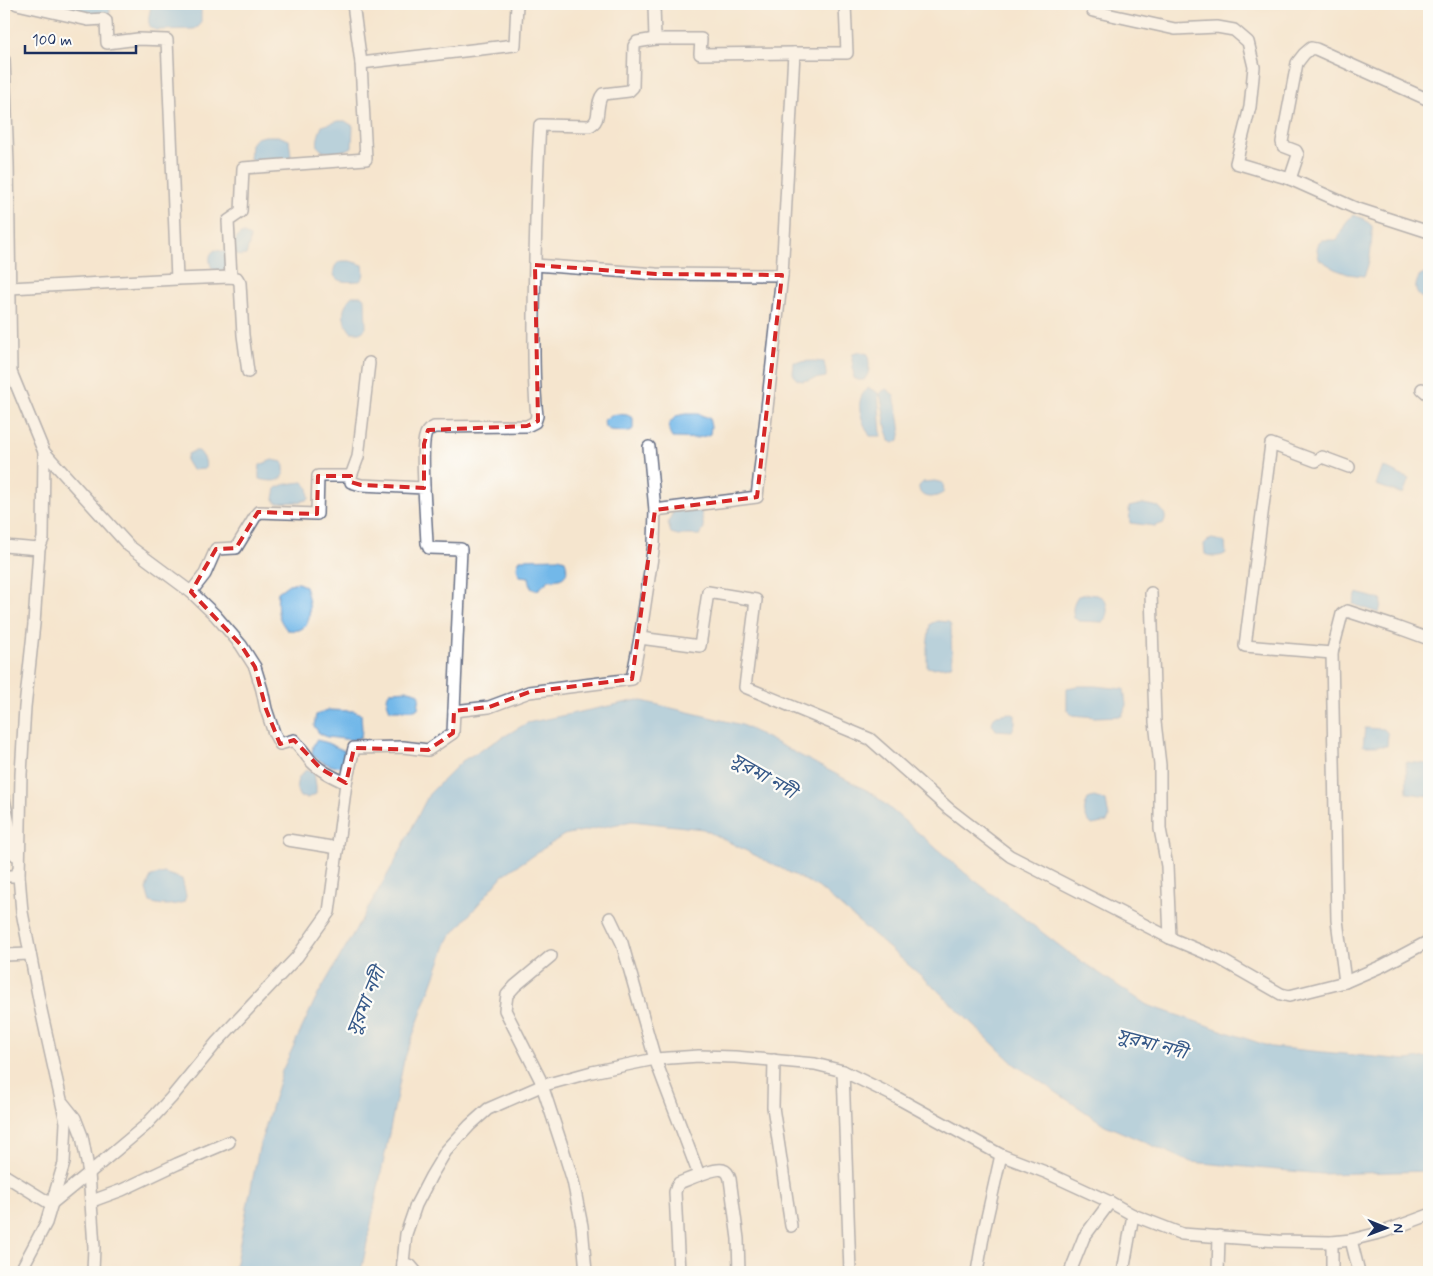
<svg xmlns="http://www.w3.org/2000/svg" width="1433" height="1276" viewBox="0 0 1433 1276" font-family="Mynerve,'Noto Sans Bengali',sans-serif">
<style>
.water{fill:#72b8e9;stroke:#4674a4}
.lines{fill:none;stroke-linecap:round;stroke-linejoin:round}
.minor-casing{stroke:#676f85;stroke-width:14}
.minor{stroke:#fff;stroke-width:11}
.marked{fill:none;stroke:#d62828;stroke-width:4;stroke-dasharray:10 6;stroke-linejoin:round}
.labels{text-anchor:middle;stroke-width:4.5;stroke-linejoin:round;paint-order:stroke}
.water-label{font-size:19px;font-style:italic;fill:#355888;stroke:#fdfcf7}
</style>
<rect width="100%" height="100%" fill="#fdfcf7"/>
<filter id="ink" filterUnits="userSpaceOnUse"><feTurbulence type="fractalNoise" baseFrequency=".02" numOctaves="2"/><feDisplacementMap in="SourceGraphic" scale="10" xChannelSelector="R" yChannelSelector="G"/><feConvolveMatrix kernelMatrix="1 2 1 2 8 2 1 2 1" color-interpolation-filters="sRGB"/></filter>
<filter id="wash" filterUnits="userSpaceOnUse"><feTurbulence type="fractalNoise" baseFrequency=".0096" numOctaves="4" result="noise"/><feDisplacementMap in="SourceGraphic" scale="20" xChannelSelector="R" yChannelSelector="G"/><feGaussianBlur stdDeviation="1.12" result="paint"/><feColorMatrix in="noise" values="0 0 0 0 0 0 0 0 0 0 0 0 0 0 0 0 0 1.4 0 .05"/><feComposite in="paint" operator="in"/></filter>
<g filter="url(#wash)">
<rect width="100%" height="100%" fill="#f5e5ce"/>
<g class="water">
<path d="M62 4H109L110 13C98 17 75 14 64 9Z"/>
<path d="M157 4C169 3 192 1 201 9V24L198 27 194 29 157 30 151 28C147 21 149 15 151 7Z"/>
<path d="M338 121H345L353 126 352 147C345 152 321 156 318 146 316 140 320 131 322 126Z"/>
<path d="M265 136H278L289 140 291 156 288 160 255 162 250 159 251 144 256 138Z"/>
<path d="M1353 215 1364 219 1372 226C1372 243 1371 260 1364 276L1348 274 1337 270 1319 259 1317 249 1319 242 1322 240H1337L1347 221Z"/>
<path d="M240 234H244L250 237 249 245 246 255 241 256 237 255C232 247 234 240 240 234Z"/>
<path d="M215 250 227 252 226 270 219 271 212 269C209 261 208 254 215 250Z"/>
<path d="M341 261H350L363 265C364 271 365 277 360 281 351 281 332 285 334 270 335 265 337 263 341 261Z"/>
<path d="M1429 272V301C1414 296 1413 288 1420 275Z"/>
<path d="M352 296H362L365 300 366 328 362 332H351C341 320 341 307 352 296Z"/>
<path d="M860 352 868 354C869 364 871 372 864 380H858L854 378 852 359 853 354Z"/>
<path d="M814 361 824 362 826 373V377L802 381 796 379 793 373 794 362Z"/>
<path d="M869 388 878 393 881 436H870C862 422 852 399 869 388Z"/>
<path d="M886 389 894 395C896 409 903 426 899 440L894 443 889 441C885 425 884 409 880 393Z"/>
<path d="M618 414 627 415 633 418V429L630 432 610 430 605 427 604 420 611 415Z"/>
<path d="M685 414H698L709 418 711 427 710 434C698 440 685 438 672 438L670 434 669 424 676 416Z"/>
<path d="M194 451H199C204 457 207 461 205 469L192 470 186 460 188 454Z"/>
<path d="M272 460 283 462C288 482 277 483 259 479V472L260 465Z"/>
<path d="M1383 467 1409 479 1403 494 1376 485Z"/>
<path d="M935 481 943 483 944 492C936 499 918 500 919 486L923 482Z"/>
<path d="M303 482 308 487 309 499 299 502 276 503 274 499 276 488 286 484Z"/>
<path d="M1143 504 1159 507C1164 512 1167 516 1164 523L1155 526 1130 523 1129 507Z"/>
<path d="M700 509 701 511 704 529 700 535H678L671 533 668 523 673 512Z"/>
<path d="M1212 539 1225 542 1226 553C1222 557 1211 557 1205 554L1204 544 1207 541Z"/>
<path d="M559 558 565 560C570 576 564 580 549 580L539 589 535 590 531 588 529 577 520 576C517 570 515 565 521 559Z"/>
<path d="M298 583 305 586C309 599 315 624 299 630 295 631 290 630 287 630 276 616 277 609 278 592L289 584Z"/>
<path d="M1357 593 1382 600 1379 613 1353 604Z"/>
<path d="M1087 594C1090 595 1096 594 1099 596 1109 599 1109 616 1103 622L1079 621 1074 618C1072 609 1073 603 1078 596Z"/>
<path d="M937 621 949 622 951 626 952 664 950 666 932 668 927 667V647L930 624Z"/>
<path d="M1078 686H1095L1124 689 1126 705 1122 716 1095 717 1072 715 1067 710V688Z"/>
<path d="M409 690 416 692 420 695 418 708 415 710H390C387 703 385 699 390 691Z"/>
<path d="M638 700 742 725 872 793 965 873 1069 953 1147 1005 1271 1047 1406 1060 1429 1057V1171L1322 1174 1191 1162 1105 1125 1014 1064 933 986 818 887 703 829 632 821 564 835 503 875 448 940 404 1060 361 1272H234L259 1148 282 1071 315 1000 393 865 429 794 462 761 527 723Z"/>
<path d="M328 710 354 711 361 714 362 730 361 737 353 740 327 737 319 733 314 726 316 715Z"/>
<path d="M1009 713 1015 715V724L1012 731 996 730 992 724 993 718 997 715Z"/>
<path d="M1365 728 1384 729 1388 734 1387 746H1363Z"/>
<path d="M316 740 325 742 345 751 342 766C331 769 320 760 312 755L313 746Z"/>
<path d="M1406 762 1429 764V796L1407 793Z"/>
<path d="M306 770 314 773 316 786V794L307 798 300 797C294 787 296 778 306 770Z"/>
<path d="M1094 797 1106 801 1109 818 1107 822 1092 825C1083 816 1083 810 1088 799Z"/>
<path d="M164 873 182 879 186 896 184 902C172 906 161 906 150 902L146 889 151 876Z"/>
</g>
</g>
<g filter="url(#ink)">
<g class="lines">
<defs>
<g id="minor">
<path d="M17 4 88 20 103 19 106 21 107 43 138 39 167 40 177 279"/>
<path d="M654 4 655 39H701L700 54 794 53"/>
<path d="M1093 4V11L1175 29 1217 27 1234 30 1248 42 1254 67 1250 107 1236 163 1290 179 1355 208 1429 232"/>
<path d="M4 60 8 164 11 372 44 452 43 539 39 549 34 624 25 707 21 774 19 876 22 912 41 1010 66 1122 64 1163 46 1223 20 1272"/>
<path d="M361 63 515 45 517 4"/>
<path d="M1290 179 1298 155 1296 151 1283 146 1282 142 1297 63 1304 54 1311 48 1316 49 1429 100"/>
<path d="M535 265 656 274 782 275 794 53H847L845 4"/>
<path d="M231 277 228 221 241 212 243 168 366 159 361 63 353 4"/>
<path d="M10 288 177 279 231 277 237 278 240 283 243 335 248 372"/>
<path d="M1422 389 1429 395"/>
<path d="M44 452 129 546 191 592 215 615 241 645 255 667 262 690 266 709 274 733 280 744 294 740C299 746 304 752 309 759 318 770 333 777 346 783"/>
<path d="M351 476 358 457 369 363"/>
<path d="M424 488C424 476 421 440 427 432 429 429 431 429 434 427L527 426 535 422 537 416C533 382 534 347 534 313 535 250 536 187 540 125L589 126C603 121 594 104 603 94L629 91 633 87 634 46 637 42 655 39"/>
<path d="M655 510 757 497 782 275"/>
<path d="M4 546 39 549"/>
<path d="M1151 593 1155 722 1160 765V829L1167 866 1170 938"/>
<path d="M640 638 654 544 655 510 649 447"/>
<path d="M1332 653 1245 646 1271 444 1316 461 1322 457 1349 467"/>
<path d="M454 711 489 707 529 692 632 679 640 638 700 646 708 592 756 600 745 687 870 739 949 809 1010 856 1170 938 1220 959 1281 994 1289 996 1345 982 1382 966 1429 941"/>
<path d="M4 799 15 855"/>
<path d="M288 840 338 848"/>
<path d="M4 876H19L18 871"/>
<path d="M610 918 622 943 655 1059 699 1175"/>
<path d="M4 955 30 954"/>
<path d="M551 956 515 986 507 995 505 1010 540 1079 563 1149 573 1181 582 1226 586 1272"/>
<path d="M1345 982 1337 920 1332 653 1342 614 1347 611 1396 627 1429 639"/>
<path d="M774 1060 773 1107 791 1226"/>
<path d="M843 1071 850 1272"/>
<path d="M63 1103 75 1118 82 1136 89 1173 94 1247 93 1272"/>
<path d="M4 1175 51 1204 89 1173 145 1126 171 1098 217 1042 297 957 329 912 346 783 354 748 403 747 428 750 453 733 461 549 429 548 427 543 424 488 361 485 351 482V476H318L317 514 258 512 236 548 216 549 205 574 191 592"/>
<path d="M92 1201 122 1190 177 1164 229 1142"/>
<path d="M1351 1240 1359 1272"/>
<path d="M403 1263 411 1266 416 1272"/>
<path d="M402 1272 406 1234 416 1205 431 1176 446 1151 470 1125 488 1109 541 1086 592 1072 655 1059 699 1056 735 1057 815 1064 843 1071 892 1095 1001 1155 1045 1172 1110 1202 1133 1215 1182 1234 1278 1241 1332 1242 1351 1240 1383 1232 1429 1215"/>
<path d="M679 1272 675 1192 677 1186 679 1183C687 1180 716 1167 723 1170 727 1171 729 1175 730 1179L738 1239 739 1272"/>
<path d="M977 1272 984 1231 1001 1155"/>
<path d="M1070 1272 1084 1237 1110 1202"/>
<path d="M1123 1272 1133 1215"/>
<path d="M1218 1272 1219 1236"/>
<path d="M1332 1272V1242"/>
</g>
</defs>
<use href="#minor" class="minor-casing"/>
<use href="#minor" class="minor"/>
</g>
</g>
<path d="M0 0H1433V1276H0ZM535 265 656 274 782 275 757 497 655 510 632 679 529 692 489 707 454 711 453 733 428 750 354 748 346 783 321 769 294 740 280 744 266 709 255 667 241 645 191 592 216 549 236 548 258 512 317 514 318 476H351V482L361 485 424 488V444L428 430 527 426 538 421Z" fill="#f5e5ce" fill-opacity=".55" fill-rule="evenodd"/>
<path class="marked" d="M535 265 656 274 782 275 757 497 655 510 632 679 529 692 489 707 454 711 453 733 428 750 354 748 346 783 321 769 294 740 280 744 266 709 255 667 241 645 191 592 216 549 236 548 258 512 317 514 318 476H351V482L361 485 424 488V444L428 430 527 426 538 421Z"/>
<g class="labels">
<g class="water-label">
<text transform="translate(764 775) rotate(30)" y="7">সুরমা নদী</text>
<text transform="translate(365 1001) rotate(-67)" y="7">সুরমা নদী</text>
<text transform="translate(1152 1043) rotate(15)" y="7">সুরমা নদী</text>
</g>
</g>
<rect width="1433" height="1276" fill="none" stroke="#fdfcf7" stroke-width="20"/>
<g transform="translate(1386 1228) rotate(91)" stroke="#fdfcf7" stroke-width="4" paint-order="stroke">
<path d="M0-4L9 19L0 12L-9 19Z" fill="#1b2f5e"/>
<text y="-8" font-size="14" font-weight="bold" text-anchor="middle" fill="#1b2f5e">N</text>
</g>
<path d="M25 45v8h111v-8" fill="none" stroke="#1b2f5e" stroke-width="2.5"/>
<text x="32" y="45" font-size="15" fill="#1b2f5e" stroke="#fdfcf7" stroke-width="4" paint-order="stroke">100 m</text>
</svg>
